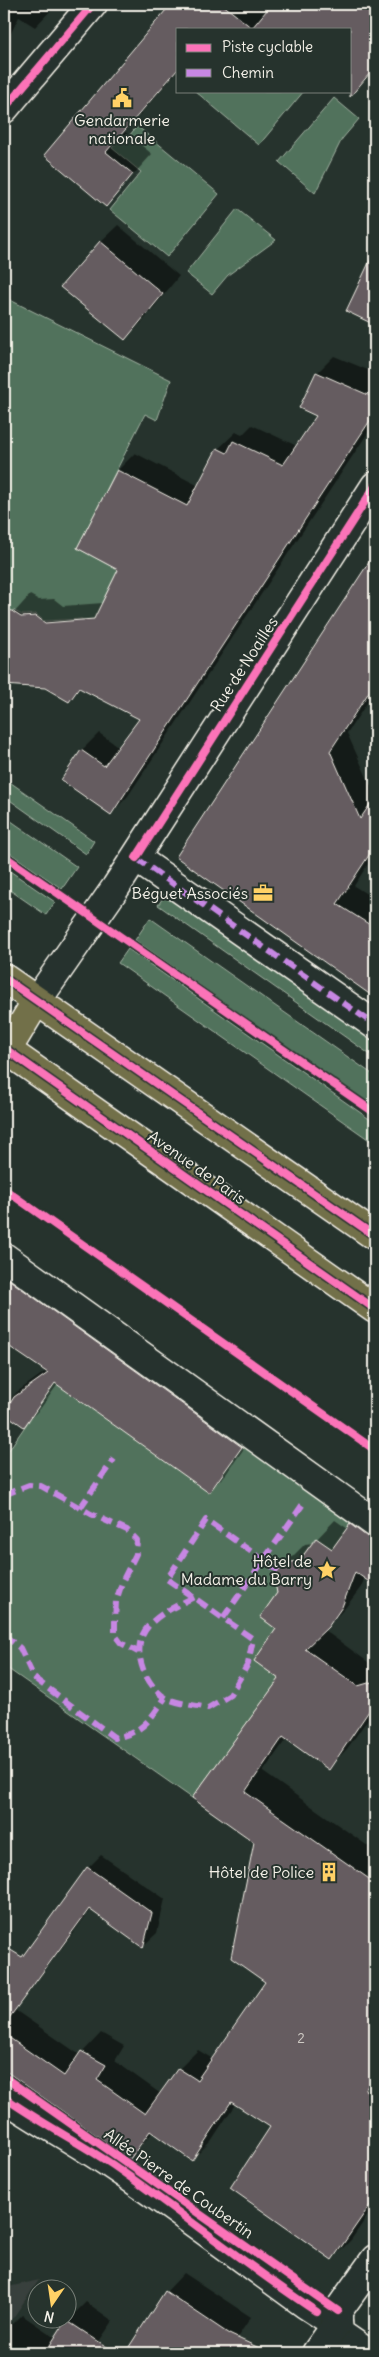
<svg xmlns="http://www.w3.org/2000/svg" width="379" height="2357" viewBox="0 0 379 2357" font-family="Delius,sans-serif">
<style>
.built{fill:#393f3c}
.green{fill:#51725c;stroke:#a2b2a2}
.shadow{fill:#0007}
.building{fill:#655b60;stroke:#f4f1e8}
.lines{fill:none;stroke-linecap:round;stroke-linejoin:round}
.minor-casing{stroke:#f4f1e8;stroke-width:31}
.tertiary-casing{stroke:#f4f1e8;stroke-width:31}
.primary-casing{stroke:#f4f1e8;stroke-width:31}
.minor{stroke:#26332d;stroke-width:28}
.tertiary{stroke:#26332d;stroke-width:28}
.primary{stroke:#726f4a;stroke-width:28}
.quiet{stroke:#c787e3;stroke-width:6;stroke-dasharray:12 6;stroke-linecap:butt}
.cycleway-casing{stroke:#26332d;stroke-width:11}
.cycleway{stroke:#fb73b8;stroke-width:8}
.labels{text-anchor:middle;stroke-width:4;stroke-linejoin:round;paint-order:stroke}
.number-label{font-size:14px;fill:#d0ccc6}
.poi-label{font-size:16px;fill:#f4f1e8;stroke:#26332d;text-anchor:end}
.street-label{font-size:16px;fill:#f4f1e8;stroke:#26332d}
</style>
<rect width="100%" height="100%" fill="#26332d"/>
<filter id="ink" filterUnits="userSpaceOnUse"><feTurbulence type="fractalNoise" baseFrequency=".02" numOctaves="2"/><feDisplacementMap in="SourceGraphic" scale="10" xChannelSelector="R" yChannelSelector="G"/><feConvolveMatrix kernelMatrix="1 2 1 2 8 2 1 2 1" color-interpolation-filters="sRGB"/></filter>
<g filter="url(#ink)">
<path class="built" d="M39 2280 4 2331V2288Z"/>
<g class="green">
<path d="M195 91H304L259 145Z"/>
<path d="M334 98 359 119 342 139 315 193 279 162Z"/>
<path d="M137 126 219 194 167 257 110 210 141 172 112 148 122 137 126 140Z"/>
<path d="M237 209 276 240 228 275 212 294 186 273Z"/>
<path d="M4 297 171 380 157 420 145 414 77 548 118 570 95 616 84 647 82 619 44 621 36 614 22 615 13 610 4 622Z"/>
<path d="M4 778 94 841 86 854 4 796Z"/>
<path d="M4 816 77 867 62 889 4 849Z"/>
<path d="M4 867 55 902 46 915 4 886Z"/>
<path d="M168 891 375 1037V1058L158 905Z"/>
<path d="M150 918 375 1076V1108L135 940Z"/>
<path d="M128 949 375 1123V1144L118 963Z"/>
<path d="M56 1381 209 1492 246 1440 355 1517 332 1549 315 1538 299 1561 284 1563 276 1575 277 1593 260 1617 276 1629 254 1661 279 1679 192 1798 4 1666V1457Z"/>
</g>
<g class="shadow">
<path d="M4 4H57L35 27 19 17 4 47Z"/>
<path d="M172 4H266L271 7 274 4H375V68L361 82 350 29H178V70L125 132 152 154 106 205 46 155Z"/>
<path d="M118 225 179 276 142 322 125 339 100 242Z"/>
<path d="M375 252V324L348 311Z"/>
<path d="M375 354V422L128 796 111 814 63 779 82 750 99 733 119 747 141 718 81 688 69 700 46 687 7 684 4 688V624L30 595 39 600 54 599 63 606 103 603 120 570 118 470 135 453 199 486 218 449 236 432 242 435 252 425 297 446 318 415 317 373 334 356 368 370Z"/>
<path d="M375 557V691L347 733 375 795V853L354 886 375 899V997L177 857Z"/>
<path d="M4 1243 257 1430 226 1474 209 1491 58 1384 40 1409 24 1425 4 1411V1405L17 1392 46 1371 4 1342Z"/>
<path d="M370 1506 375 1510V1584L365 1577 361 1587 346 1607 324 1630 375 1667V1709L347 1749 328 1768 287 1738 263 1772 375 1851V2205L351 2240 332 2259 271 2127 236 2103 211 2141 192 2160 153 2132 130 2157 4 2068V1983L88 1868 101 1855 165 1899 157 1933 143 1946 91 1909 15 2010 80 2055 101 2033 124 2046 115 2061 161 2094 179 2069 198 2050 213 2059 267 1982 255 1842 194 1798 281 1679 277 1628 278 1593 285 1564 305 1544 313 1543 335 1520 348 1529Z"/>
<path d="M184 2273 251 2317 227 2353H126L166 2292Z"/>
<path d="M375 2295V2305L371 2302Z"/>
<path d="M86 2302 113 2321 91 2353H4V2317L13 2324 22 2315 56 2338 67 2321Z"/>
</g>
<g class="building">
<path d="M171 4H222L252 28 272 4H375V67L350 97V29H178V69L106 152 133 174 106 207 44 155Z"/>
<path d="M100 241 163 294 125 340 60 287Z"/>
<path d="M375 250V325L346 311Z"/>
<path d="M316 372 375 398V413L111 815 61 780 81 750 104 766 139 719 79 688 69 702 45 688 4 685V606L21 617 36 616 45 623 94 619 118 570 77 548 117 470 187 506 217 448 227 453 233 441 283 465 316 416 299 408Z"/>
<path d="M375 553V683L330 751 360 819 375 797V846L337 904 375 928V998L176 857Z"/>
<path d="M4 1276 242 1447 209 1493 55 1383 24 1427 4 1413 14 1397 48 1373 4 1343Z"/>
<path d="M350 1524 366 1536 375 1538V1586L355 1572 342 1607 328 1627 305 1649 358 1686 375 1681V1702L329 1770 283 1737 245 1792 375 1883V2075L365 2090 375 2097V2198L332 2260 230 2188 270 2127 231 2102 192 2161 150 2131 130 2159 4 2070V2034L64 2076 81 2051 106 2065 97 2080 145 2114 178 2068 197 2080 265 1982 231 1958 254 1842 192 1798 279 1679 254 1661 276 1629 260 1617 277 1593 274 1578 284 1563 299 1561 316 1538 332 1549Z"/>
<path d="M87 1867 152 1913 143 1948 89 1909 4 2025V1946L22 1957Z"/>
<path d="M165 2291 229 2334 270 2353H125Z"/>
<path d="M66 2320 116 2353H45Z"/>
</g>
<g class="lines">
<defs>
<g id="minor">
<path d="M4 109 93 4"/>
<path d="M136 858 375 1025"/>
<path d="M4 1257 375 1523"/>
<path d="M4 2097C38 2121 75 2140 110 2164 176 2208 240 2257 305 2304L325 2317 338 2322 339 2333 368 2353"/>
<path d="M316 2353 338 2322V2311L375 2259"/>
</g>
<path id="tertiary" d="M36 1002 116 887 375 486"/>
<g id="primary">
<path d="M4 978 375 1236"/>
<path d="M4 1048 375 1309"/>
<path d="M7 1050 36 1002"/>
</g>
</defs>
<use href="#minor" class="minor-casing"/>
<use href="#tertiary" class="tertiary-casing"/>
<use href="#primary" class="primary-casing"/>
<use href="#minor" class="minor"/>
<use href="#tertiary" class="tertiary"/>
<use href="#primary" class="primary"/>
<g class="quiet">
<path d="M136 858 375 1025"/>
<path d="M4 1495 29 1485 41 1486 91 1514 127 1530 137 1540 136 1554 123 1580 116 1601 115 1622V1635L121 1643 138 1652"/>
<path d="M80 1508 114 1459"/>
<path d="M194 1597C162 1613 128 1627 143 1669 146 1678 157 1694 166 1698 178 1704 195 1705 208 1708L230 1695 248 1664 253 1639 167 1579 206 1520 279 1571"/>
<path d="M223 1618 303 1504"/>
<path d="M4 1635 20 1648 34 1678 115 1738C143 1732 149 1721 165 1698"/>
</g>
<defs>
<g id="cycleway">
<path d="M4 109 93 4"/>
<path d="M4 856 375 1113"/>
<path d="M136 858 375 486"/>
<path d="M4 978 375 1236"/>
<path d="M4 1048 375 1309"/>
<path d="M4 1189 375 1450"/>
<path d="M4 2077 338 2311"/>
<path d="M4 2097C39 2122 77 2141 113 2165 182 2213 247 2266 317 2312"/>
</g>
</defs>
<use href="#cycleway" class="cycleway-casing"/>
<use href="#cycleway" class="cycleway"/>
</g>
</g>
<defs>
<symbol id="civic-bare" viewBox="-9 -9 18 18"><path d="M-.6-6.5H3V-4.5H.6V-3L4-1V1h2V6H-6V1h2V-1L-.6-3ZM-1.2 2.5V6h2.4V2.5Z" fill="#ffd166" stroke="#26332d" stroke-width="2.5" paint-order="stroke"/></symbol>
<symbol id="office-bare" viewBox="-9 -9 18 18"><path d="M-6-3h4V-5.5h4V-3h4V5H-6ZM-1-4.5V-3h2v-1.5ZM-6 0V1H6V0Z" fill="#ffd166" stroke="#26332d" stroke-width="2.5" paint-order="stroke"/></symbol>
<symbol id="sight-bare" viewBox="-9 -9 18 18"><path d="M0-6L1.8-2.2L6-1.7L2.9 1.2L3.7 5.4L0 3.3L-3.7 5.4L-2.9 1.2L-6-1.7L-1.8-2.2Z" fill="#ffd166" stroke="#26332d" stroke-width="2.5" paint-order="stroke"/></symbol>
<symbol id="building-bare" viewBox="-9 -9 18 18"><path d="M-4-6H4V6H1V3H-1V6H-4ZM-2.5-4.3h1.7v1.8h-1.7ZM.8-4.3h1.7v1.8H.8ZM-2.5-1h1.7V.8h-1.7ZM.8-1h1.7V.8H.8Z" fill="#ffd166" stroke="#26332d" stroke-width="2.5" paint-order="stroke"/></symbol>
</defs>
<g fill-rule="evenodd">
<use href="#civic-bare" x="108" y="84" width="28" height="28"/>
<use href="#office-bare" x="249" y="879" width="28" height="28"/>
<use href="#sight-bare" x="313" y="1556" width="28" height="28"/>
<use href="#building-bare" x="315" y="1858" width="28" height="28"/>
</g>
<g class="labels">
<g class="number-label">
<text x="301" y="2043">2</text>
</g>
<g class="poi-label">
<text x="122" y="126" text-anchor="middle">Gendarmerie<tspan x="122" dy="18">nationale</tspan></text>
<text x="248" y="899">Béguet Associés</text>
<text x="312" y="1567">Hôtel de<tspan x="312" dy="18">Madame du Barry</tspan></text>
<text x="314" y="1878">Hôtel de Police</text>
</g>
<g class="street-label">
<text transform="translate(244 664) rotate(-57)" y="6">Rue de Noailles</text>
<text transform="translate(197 1167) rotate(35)" y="6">Avenue de Paris</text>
<text transform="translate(179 2183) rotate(35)" y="6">Allée Pierre de Coubertin</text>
</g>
</g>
<rect width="379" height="2357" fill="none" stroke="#26332d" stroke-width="20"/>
<rect x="10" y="10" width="359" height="2337" fill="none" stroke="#f4f1e8" stroke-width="2" filter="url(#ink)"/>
<rect x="176" y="28" width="175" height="65" fill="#26332d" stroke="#787f78"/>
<rect x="186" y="44" width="25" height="8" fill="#fb73b8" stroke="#787f78"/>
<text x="222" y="52" font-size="15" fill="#f4f1e8">Piste cyclable</text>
<rect x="186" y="69" width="25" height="8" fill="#c787e3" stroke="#787f78"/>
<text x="222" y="78" font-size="15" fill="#f4f1e8">Chemin</text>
<g transform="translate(52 2304) rotate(193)"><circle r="24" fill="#26332d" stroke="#787f78"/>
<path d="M0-4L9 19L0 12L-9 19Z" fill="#ffd166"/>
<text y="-8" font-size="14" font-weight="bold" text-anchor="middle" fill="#f4f1e8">N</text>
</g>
</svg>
